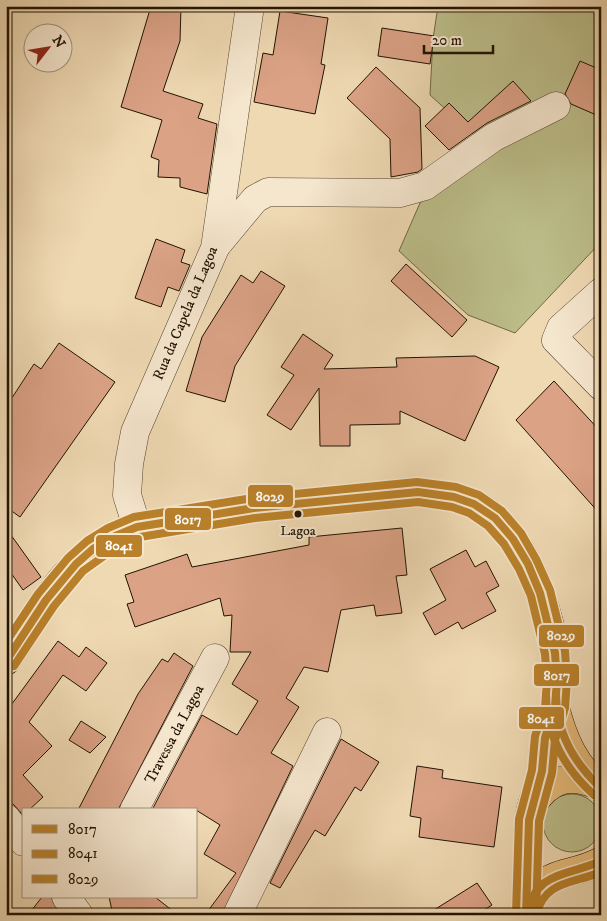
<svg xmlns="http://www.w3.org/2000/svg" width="607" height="921" viewBox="0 0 607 921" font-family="'IM FELL DW Pica',serif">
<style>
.green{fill:#bcbe8a;stroke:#6e6846}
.building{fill:#dba286;stroke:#211302}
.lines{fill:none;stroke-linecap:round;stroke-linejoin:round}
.street-casing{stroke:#54442e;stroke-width:29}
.primary-casing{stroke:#211302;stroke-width:29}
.street{stroke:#f5e6ce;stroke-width:28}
.primary{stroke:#e8bc7a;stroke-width:28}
.bus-1-casing{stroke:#f5e6ce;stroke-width:11}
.bus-2-casing{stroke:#f5e6ce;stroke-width:11}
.bus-3-casing{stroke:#f5e6ce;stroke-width:11}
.bus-1{stroke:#ba812a;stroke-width:8}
.bus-2{stroke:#ba812a;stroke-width:8}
.bus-3{stroke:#ba812a;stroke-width:8}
.bus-dot{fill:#211302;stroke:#f5e6ce;stroke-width:2}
.labels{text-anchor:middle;stroke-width:4;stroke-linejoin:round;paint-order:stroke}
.bus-label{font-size:14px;fill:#211302;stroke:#f5e6ce}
.street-label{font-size:15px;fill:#211302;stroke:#f5e6ce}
.line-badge{stroke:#f5e6ce;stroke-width:2}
.badge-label{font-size:14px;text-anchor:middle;font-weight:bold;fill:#fff}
</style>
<rect width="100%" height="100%" fill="#efd9b3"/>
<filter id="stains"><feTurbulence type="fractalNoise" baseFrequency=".004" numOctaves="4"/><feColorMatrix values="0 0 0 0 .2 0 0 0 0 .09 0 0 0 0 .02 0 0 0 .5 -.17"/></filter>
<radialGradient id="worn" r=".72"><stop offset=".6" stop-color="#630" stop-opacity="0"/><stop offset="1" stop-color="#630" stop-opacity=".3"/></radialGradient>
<g class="green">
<path d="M438 6H601V242L515 333 468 315 399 251 420 203 484 144 430 95 433 39Z"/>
<circle cx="572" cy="823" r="29"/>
</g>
<g class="building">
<path d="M151 6H181L180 41 163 91 203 104 198 118 217 124 207 194 180 187V178L158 177 159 160 151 157 162 120 121 107Z"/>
<path d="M280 11 328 18 321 64 325 65 315 114 254 102 263 53 273 55Z"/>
<path d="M382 28 434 36 430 64 378 56Z"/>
<path d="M580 61 601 70V117L571 104 565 94Z"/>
<path d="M376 67 420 108 422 169 418 172 391 177 390 139 347 98Z"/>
<path d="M513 81 531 101 487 123 449 150 425 126 449 103 468 122Z"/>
<path d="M156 239 185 250 181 262 190 265 179 291 168 287 161 307 135 298Z"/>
<path d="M406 264 467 320 452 337 391 281Z"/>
<path d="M261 271 285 286 235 366 225 402 186 391 202 337 241 275 253 283Z"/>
<path d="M303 334 333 355 324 369 397 367 396 358 475 356 499 367 465 441 400 411V424L350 425V446H320L319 388 291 430 267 415 294 375 281 367Z"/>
<path d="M59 343 115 382 20 517 6 507V407L34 364 41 369Z"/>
<path d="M554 381 601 432V515L516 420Z"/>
<path d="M6 528 41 577 23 590 6 566Z"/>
<path d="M402 528 407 575 396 576 402 613 376 616 374 605 341 610 328 672 304 667 286 698 299 707 271 753 293 766 222 915H205L236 873 204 854 220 825 196 810H152L202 715 237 735 258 701 232 684 251 652H230L232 615 224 616 220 598 135 627 127 604 134 602 125 575 187 554 192 567 309 545V537Z"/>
<path d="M466 550 475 567 486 561 499 586 486 593 496 611 462 629 458 622 435 635 423 613 446 600 430 569Z"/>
<path d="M58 641 79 657 86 647 107 663 86 691 63 675 29 722 52 746 23 775 43 797 29 810H24L23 815 13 804 6 803V712Z"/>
<path d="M174 653 193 666 118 810H78L138 694 162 659 168 662Z"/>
<path d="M81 721 106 737 90 753 69 740Z"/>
<path d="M341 739 379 762 361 791 355 787 325 836 315 830 280 888 270 883Z"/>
<path d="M417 766 443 770 442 778 502 787 494 847 419 837 421 818 410 816Z"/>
<path d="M477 883 492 905 476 915H426Z"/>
<path d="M42 897H51L60 915H28Z"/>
<path d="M109 897H155L178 915H113Z"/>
</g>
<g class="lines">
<defs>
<g id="street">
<path d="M216 246 255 199 268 192 400 193 425 186 494 137 556 106"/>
<path d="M601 292 561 328 556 340 601 386"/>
<path d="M137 527 127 495 129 464 135 432 215 248 250 6"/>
<path d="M134 810 215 658"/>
<path d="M6 818 24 842"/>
<path d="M66 897 79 915"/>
<path d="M237 915 327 732"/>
</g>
<g id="primary">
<path d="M6 661C44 605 69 549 137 527L254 508 418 492C437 494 457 496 474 504 532 531 565 646 555 706 554 717 547 727 545 738 542 750 544 764 541 776 538 790 530 805 529 820 526 851 530 883 526 915"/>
<path d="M555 707C563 739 575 766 601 788"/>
<path d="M533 804C550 779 569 773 597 785"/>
<path d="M527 906C548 865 568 879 601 861"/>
</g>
</defs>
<use href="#street" class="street-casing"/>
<use href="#primary" class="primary-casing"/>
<use href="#street" class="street"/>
<use href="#primary" class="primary"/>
<defs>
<g id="bus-1">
<path d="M6 661 46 600 76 564 93 549 113 537 137 527 254 508 418 492 454 497 474 504 495 518 513 539 528 564 540 593 555 653 557 681 555 706 545 738 542 771 529 820 526 915"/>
<path d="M556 694C556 732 573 762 601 788"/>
<path d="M526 915C537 870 565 877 601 861"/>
</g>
<g id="bus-2">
<path d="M14 666 54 606 83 571 118 546 140 537 255 518 418 502 452 507 469 513 488 526 504 544 519 569 531 596 545 654 547 681 545 708 535 736 532 770 519 819 516 914"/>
<path d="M546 694C546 735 564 768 594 795"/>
<path d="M536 915C545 880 573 884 601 872"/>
</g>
<path id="bus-3" d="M6 642 38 594 68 558 87 541 108 528 134 517 253 498 417 482 456 487 479 495 502 511 521 533 536 559 550 590 565 651 567 680 565 708 555 740 552 773 539 821 536 915"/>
</defs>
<use href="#bus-1" class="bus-1-casing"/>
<use href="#bus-2" class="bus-2-casing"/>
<use href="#bus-3" class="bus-3-casing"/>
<use href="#bus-1" class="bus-1"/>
<use href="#bus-2" class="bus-2"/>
<use href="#bus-3" class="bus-3"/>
</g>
<circle class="bus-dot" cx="298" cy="514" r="4.5"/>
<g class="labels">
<g class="bus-label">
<text x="298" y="535">Lagoa</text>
</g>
<g class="street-label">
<text transform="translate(185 313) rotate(-67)" y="5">Rua da Capela da Lagoa</text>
<text transform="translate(174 734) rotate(-62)" y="5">Travessa da Lagoa</text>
</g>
</g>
<g class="line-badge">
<rect x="247" y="484" width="47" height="24" rx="5" fill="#ba812a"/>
<rect x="164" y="507" width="48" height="24" rx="5" fill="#ba812a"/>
<rect x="95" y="534" width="48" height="24" rx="5" fill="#ba812a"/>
<rect x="538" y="624" width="47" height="24" rx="5" fill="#ba812a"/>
<rect x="533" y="663" width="47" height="24" rx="5" fill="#ba812a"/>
<rect x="518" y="706" width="47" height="24" rx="5" fill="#ba812a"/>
</g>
<g class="badge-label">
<text x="270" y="501">8029</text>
<text x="188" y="524">8017</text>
<text x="119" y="550">8041</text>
<text x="561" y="640">8029</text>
<text x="557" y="680">8017</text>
<text x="541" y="723">8041</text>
</g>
<rect width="607" height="921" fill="none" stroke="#efd9b3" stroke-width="25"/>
<rect x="8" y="8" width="592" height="906" fill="none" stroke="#211302" stroke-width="2.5"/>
<rect x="12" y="12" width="582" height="896" fill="none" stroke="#211302"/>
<rect x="22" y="808" width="175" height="90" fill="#f5e6ce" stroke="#a0927c"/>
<rect x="32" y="825" width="25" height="8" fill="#ba812a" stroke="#a0927c"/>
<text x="68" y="834" font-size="15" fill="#211302">8017</text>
<rect x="32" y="850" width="25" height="8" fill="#ba812a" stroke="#a0927c"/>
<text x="68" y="858" font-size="15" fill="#211302">8041</text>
<rect x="32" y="875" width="25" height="8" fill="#ba812a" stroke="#a0927c"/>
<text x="68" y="884" font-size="15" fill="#211302">8029</text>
<g transform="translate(48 48) rotate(59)"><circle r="24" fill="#f5e6ce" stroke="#a0927c"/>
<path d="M0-4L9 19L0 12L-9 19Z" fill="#8f2418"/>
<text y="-8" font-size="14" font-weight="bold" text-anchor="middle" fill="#211302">N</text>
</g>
<path d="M424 45v8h69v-8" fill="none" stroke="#211302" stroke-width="2.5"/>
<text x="432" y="45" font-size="15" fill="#211302" stroke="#f5e6ce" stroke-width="4" paint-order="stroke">20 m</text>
<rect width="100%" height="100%" filter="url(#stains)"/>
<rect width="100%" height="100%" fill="url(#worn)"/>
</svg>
